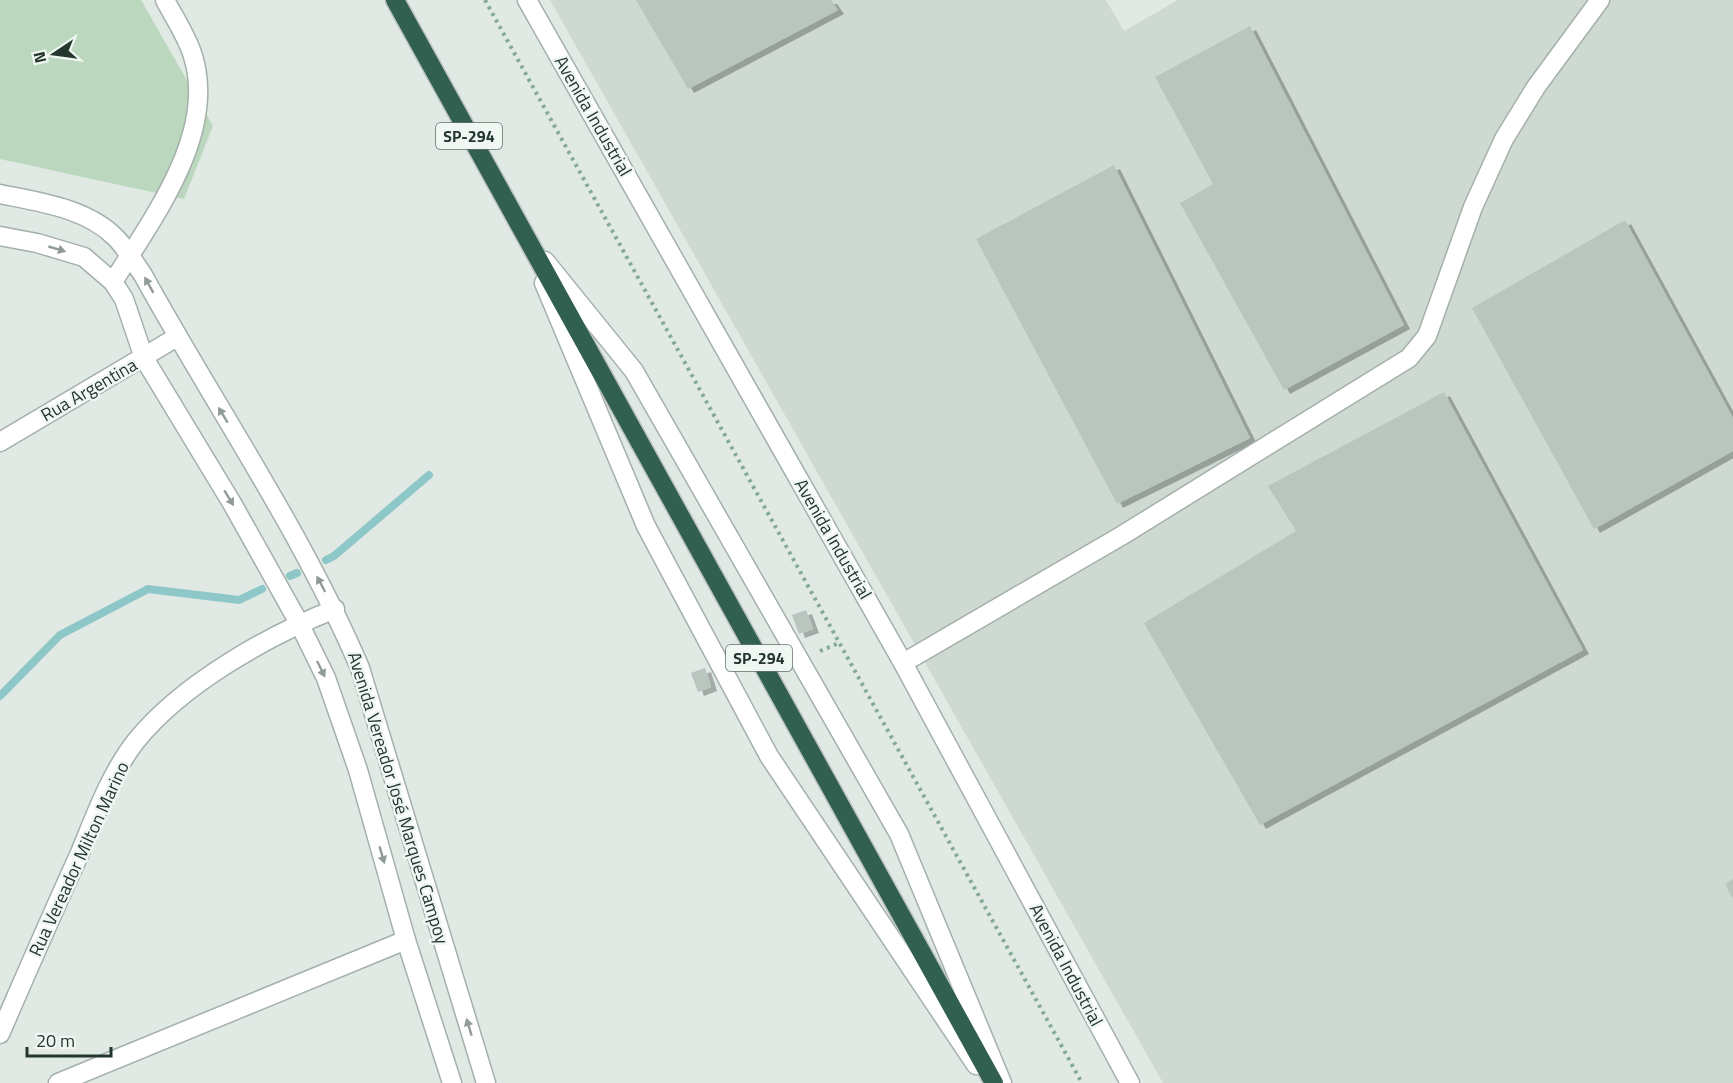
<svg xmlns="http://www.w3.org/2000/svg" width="1733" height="1083" viewBox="0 0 1733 1083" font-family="'Titillium Web',sans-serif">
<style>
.built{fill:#ced9d2}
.green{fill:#bbd8bf}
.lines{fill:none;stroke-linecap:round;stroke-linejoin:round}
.stream{stroke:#8ec7c8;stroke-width:8}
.building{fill:#b9c6bf;filter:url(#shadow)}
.minor-casing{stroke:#a4b0aa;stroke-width:21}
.highway-casing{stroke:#bdc3c1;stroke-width:21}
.path{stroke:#84a998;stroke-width:4;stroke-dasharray:3 4.5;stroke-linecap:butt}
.minor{stroke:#fff;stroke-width:18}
.highway{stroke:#326050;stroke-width:18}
.oneway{fill:#919b97}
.labels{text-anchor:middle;stroke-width:5;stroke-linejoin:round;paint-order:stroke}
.shield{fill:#f0f6f2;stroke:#60706a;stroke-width:1.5}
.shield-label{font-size:16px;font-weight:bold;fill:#23372f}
.street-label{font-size:18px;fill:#23372f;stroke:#f0f6f2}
</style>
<defs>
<filter id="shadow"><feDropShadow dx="6" dy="4" stdDeviation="0" flood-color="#0004"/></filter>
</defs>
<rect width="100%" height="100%" fill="#e0e9e4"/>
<path class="built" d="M550 0H1106L1124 31 1178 0H1733V1083H1163Z"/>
<path class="green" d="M0 0H141L213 126 184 199 0 159Z"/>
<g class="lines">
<g class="stream">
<path d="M326 560 334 556 429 475"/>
<path d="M290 576 297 573"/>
<path d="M0 696 60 635 148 589 239 600 262 589"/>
</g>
</g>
<g class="building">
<path d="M636 0H831L838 10 688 89Z"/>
<path d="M1250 26 1404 325 1284 390 1180 203 1213 184 1155 77Z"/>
<path d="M1114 165 1250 438 1117 504 976 239Z"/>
<path d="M1625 220 1733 418V451L1594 529 1472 308Z"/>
<path d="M1444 392 1583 650 1260 825 1144 623 1296 531 1268 486Z"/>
<path d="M806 610 813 629 799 634 792 615Z"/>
<path d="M705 668 711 687 698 692 691 673Z"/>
<path d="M1733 879V899L1725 884Z"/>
</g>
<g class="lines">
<defs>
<g id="minor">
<path d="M527 0 903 663 1130 1083"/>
<path d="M0 194C39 202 86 208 115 237 126 248 134 262 143 275 215 406 301 530 360 668L486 1083"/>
<path d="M0 236 37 243 84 257 113 282 124 299 144 358 233 505 299 623 326 678 358 770 406 940 452 1083"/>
<path d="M545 261 634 371 899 834 1002 1083"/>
<path d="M113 282C152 219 219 132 192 53 186 35 174 17 165 0"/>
<path d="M544 283 646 526 769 756 976 1065"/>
<path d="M0 442 177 337"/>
<path d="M903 663 1121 536 1409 358 1427 336 1473 207 1504 139 1536 87 1600 0"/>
<path d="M0 1034C26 974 52 914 79 855 95 817 110 774 136 741 182 684 267 636 335 609"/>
<path d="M58 1083 406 940"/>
</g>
<path id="highway" d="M395 0 994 1083"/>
</defs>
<use href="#minor" class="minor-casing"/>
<use href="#highway" class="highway-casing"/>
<g class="path">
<path d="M485 0 1082 1083"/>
<path d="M820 651 839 643"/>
</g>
<use href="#minor" class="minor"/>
<use href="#highway" class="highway"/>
</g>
<defs><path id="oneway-solid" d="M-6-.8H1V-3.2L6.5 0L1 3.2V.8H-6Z" transform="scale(1.5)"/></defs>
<g class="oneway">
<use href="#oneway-solid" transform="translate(57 249) rotate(16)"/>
<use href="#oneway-solid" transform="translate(149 285) rotate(-119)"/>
<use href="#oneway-solid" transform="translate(223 415) rotate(-121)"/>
<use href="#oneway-solid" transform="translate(229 498) rotate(59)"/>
<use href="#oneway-solid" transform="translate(321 584) rotate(-118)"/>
<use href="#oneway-solid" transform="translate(321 669) rotate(64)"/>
<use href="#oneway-solid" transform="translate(382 855) rotate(74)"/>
<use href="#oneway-solid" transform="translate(469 1027) rotate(-107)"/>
</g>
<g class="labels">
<g class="shield">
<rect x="436" y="123" width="66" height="26" rx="4.5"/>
<rect x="726" y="645" width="66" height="26" rx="4.5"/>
</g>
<g class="shield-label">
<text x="469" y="142">SP-294</text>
<text x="759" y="664">SP-294</text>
</g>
<g class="street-label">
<text transform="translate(593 116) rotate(60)" y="6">Avenida Industrial</text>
<text transform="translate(89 390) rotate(-30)" y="6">Rua Argentina</text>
<text transform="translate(833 539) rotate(60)" y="6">Avenida Industrial</text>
<text transform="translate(398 798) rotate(73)" y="6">Avenida Vereador José Marques Campoy</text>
<text transform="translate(79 859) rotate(-65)" y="6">Rua Vereador Milton Marino</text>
<text transform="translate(1066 965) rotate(62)" y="6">Avenida Industrial</text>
</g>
</g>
<g transform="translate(54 54) rotate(257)" stroke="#f0f6f2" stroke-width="4.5" paint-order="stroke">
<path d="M0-4.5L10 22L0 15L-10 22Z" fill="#23372f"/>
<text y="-9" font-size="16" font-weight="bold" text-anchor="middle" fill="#23372f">N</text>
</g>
<path d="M27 1047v9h84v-9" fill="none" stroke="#23372f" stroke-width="3"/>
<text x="36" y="1047" font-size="18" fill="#23372f" stroke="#f0f6f2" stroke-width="4.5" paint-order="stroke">20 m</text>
</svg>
